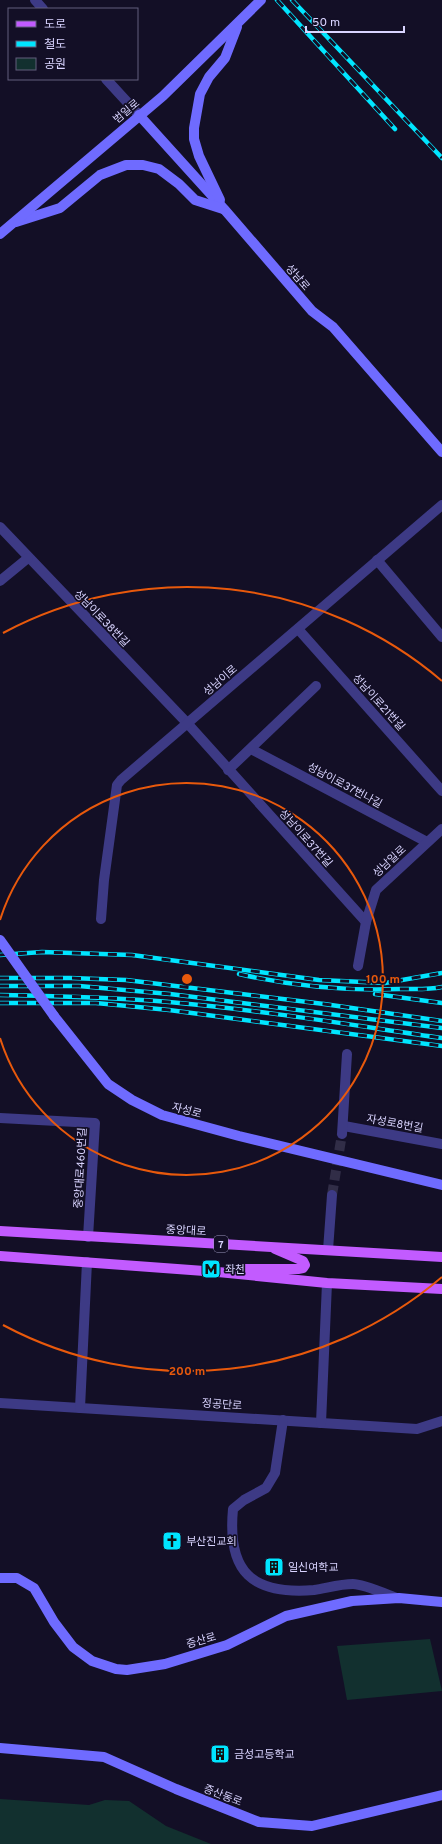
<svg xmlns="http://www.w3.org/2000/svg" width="442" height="1844" viewBox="0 0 442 1844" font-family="Overpass,'Noto Sans KR',sans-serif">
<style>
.green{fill:#12302f}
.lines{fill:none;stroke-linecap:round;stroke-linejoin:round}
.street-tunnel{stroke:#312d47;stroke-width:10;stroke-dasharray:10 5;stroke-linecap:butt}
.street{stroke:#3d3a85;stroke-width:10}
.secondary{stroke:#6f6bff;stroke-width:10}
.primary{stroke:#c25bff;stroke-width:10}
.rail-casing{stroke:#00e5ff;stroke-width:4.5}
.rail{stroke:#130f26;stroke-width:3;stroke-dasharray:9;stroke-linecap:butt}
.secondary-bridge{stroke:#6f6bff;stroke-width:10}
.ring{fill:none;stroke:#e8590c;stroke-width:2}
.labels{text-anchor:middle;stroke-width:3.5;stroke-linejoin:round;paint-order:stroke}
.shield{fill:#130f26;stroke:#9e99be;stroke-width:1}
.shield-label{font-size:10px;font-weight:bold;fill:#d9d4ff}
.street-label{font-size:11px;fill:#d9d4ff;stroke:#130f26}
.poi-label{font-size:11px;fill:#d9d4ff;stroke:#130f26;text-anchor:start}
.centre{fill:#e8590c;stroke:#130f26;stroke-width:2}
.ring-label{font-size:12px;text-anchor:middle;font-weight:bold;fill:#e8590c;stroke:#130f26;stroke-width:3.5;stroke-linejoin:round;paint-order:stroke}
</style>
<rect width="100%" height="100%" fill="#130f26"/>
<g class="green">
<path d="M430 1639 442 1691 347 1700 337 1646Z"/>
<path d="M0 1799 89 1805 105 1800 129 1801 166 1826 211 1844H0Z"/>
</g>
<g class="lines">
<path class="street-tunnel" d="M332 1195 342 1134"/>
<g class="street">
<path d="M35 0 43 9"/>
<path d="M106 79 139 115"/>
<path d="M0 527 188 724 366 922"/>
<path d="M377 560 442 637"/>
<path d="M0 581 28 558"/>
<path d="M298 629 442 791"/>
<path d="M251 749 427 842"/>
<path d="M228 770 316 686"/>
<path d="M101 919 104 880 117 785 121 780 442 505"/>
<path d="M358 966 366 922 376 890 442 829"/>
<path d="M0 1118 95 1123 88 1237"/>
<path d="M344 1126 442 1144"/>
<path d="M342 1134 347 1054"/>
<path d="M328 1250 332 1195"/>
<path d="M0 1403 417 1429 442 1421"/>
<path d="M80 1408 87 1262"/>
<path d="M283 1420 275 1473 266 1488 244 1500 233 1509C227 1572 252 1595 314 1590 327 1588 340 1584 353 1584 363 1584 386 1594 397 1598"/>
<path d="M321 1423 327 1283"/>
</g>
<g class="secondary">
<path d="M139 115 224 209 312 311 333 327 442 452"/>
<path d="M220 200 199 156 194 139V128L200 94 209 77 225 58 237 27"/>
<path d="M16 222 60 208 100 175 126 165H143L159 169 179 184 195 200 223 209"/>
<path d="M0 234 163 96 261 0"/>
<path d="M54 1016 108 1084 132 1100 162 1115 239 1136 442 1185"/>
<path d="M0 1578H17L34 1588 54 1622 73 1647 92 1661 116 1669 127 1670 165 1664 227 1645 286 1616 352 1601 399 1598 442 1602"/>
<path d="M0 1748 104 1757 176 1789 259 1822 312 1826 442 1795"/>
</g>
<g class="primary">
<path d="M0 1231 442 1257"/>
<path d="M0 1256 218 1272 327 1283 442 1289"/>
<path d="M236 1269H298L303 1268 305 1265 303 1261 275 1249"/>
</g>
<defs>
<g id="rail">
<path d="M277 0 395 129"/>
<path d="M292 0 442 158"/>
<path d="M0 955 42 952 132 955 319 980 385 983 442 973"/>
<path d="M239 974C292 986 346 991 400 989 414 989 428 990 442 987"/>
<path d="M0 978H70L126 980 324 1004 442 1021"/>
<path d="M0 986H79L170 994 442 1028"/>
<path d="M375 994 442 1003"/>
<path d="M0 995C57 996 113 997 169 1002 261 1010 351 1025 442 1038"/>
<path d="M0 1003H96L169 1010 442 1046"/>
</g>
</defs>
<use href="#rail" class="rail-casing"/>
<use href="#rail" class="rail"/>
<path class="secondary-bridge" d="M0 940 54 1016"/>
</g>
<g class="ring">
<path d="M0 920A196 196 0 1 1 0 1038"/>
<path d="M442 1277A392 392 0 0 1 3 1325M3 633A392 392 0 0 1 442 681"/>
</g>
<defs>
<symbol id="metro-square" viewBox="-11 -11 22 22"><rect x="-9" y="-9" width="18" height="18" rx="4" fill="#00e5ff" stroke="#130f26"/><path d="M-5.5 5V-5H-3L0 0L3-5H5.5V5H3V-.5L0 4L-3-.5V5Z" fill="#111"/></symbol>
<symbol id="church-square" viewBox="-11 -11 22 22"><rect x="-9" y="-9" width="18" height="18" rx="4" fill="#00e5ff" stroke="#130f26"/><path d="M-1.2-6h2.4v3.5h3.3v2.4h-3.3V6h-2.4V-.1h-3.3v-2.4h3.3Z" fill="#111"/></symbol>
<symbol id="building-square" viewBox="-11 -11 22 22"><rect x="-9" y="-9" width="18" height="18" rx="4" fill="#00e5ff" stroke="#130f26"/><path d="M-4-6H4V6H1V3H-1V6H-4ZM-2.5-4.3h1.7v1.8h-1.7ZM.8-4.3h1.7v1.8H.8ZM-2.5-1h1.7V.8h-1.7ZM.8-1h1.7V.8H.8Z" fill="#111"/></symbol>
</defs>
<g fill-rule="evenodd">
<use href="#metro-square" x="200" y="1258" width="22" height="22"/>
<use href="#church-square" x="161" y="1530" width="22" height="22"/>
<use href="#building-square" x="263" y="1556" width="22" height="22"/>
<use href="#building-square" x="209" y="1743" width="22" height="22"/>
</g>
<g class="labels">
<rect class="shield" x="214" y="1236" width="14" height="16" rx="3"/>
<g class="shield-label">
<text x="221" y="1248">7</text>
</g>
<g class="street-label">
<text transform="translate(126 111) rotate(-40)" y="4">범일로</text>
<text transform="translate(298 277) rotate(49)" y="4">성남로</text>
<text transform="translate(102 618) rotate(46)" y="4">성남이로38번길</text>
<text transform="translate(220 680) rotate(-41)" y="4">성남이로</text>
<text transform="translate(379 702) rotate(48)" y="4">성남이로21번길</text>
<text transform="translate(345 785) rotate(28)" y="4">성남이로37번나길</text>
<text transform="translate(306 838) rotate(48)" y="4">성남이로37번길</text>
<text transform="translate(389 861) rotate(-43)" y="4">성남일로</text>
<text transform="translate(187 1110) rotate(15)" y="4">자성로</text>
<text transform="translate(395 1123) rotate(10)" y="4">자성로8번길</text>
<text transform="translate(80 1168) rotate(-87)" y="4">중앙대로460번길</text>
<text transform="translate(186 1230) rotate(3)" y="4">중앙대로</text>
<text transform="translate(222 1404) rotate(4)" y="4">정공단로</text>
<text transform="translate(201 1640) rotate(-16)" y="4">증산로</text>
<text transform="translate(223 1795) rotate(21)" y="4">증산동로</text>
</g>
<g class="poi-label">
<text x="225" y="1273">좌천</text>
<text x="186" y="1545">부산진교회</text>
<text x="288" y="1571">일신여학교</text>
<text x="234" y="1758">금성고등학교</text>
</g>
</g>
<circle cx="187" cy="979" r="6" class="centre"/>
<g class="ring-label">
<text x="383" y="983">100 m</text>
<text x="187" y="1375">200 m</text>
</g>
<rect x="8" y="8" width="130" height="72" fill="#130f26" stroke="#625e7d"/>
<rect x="16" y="21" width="20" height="6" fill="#c25bff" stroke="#625e7d"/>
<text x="44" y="28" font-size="12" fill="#d9d4ff">도로</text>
<rect x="16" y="41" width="20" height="6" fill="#00e5ff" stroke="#625e7d"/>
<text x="44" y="48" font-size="12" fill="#d9d4ff">철도</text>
<rect x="16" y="58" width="20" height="12" fill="#12302f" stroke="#625e7d"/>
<text x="44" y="68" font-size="12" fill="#d9d4ff">공원</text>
<path d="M306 26v6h98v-6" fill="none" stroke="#d9d4ff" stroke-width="2"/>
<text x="312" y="26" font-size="12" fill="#d9d4ff" stroke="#130f26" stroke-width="3" paint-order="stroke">50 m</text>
</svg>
